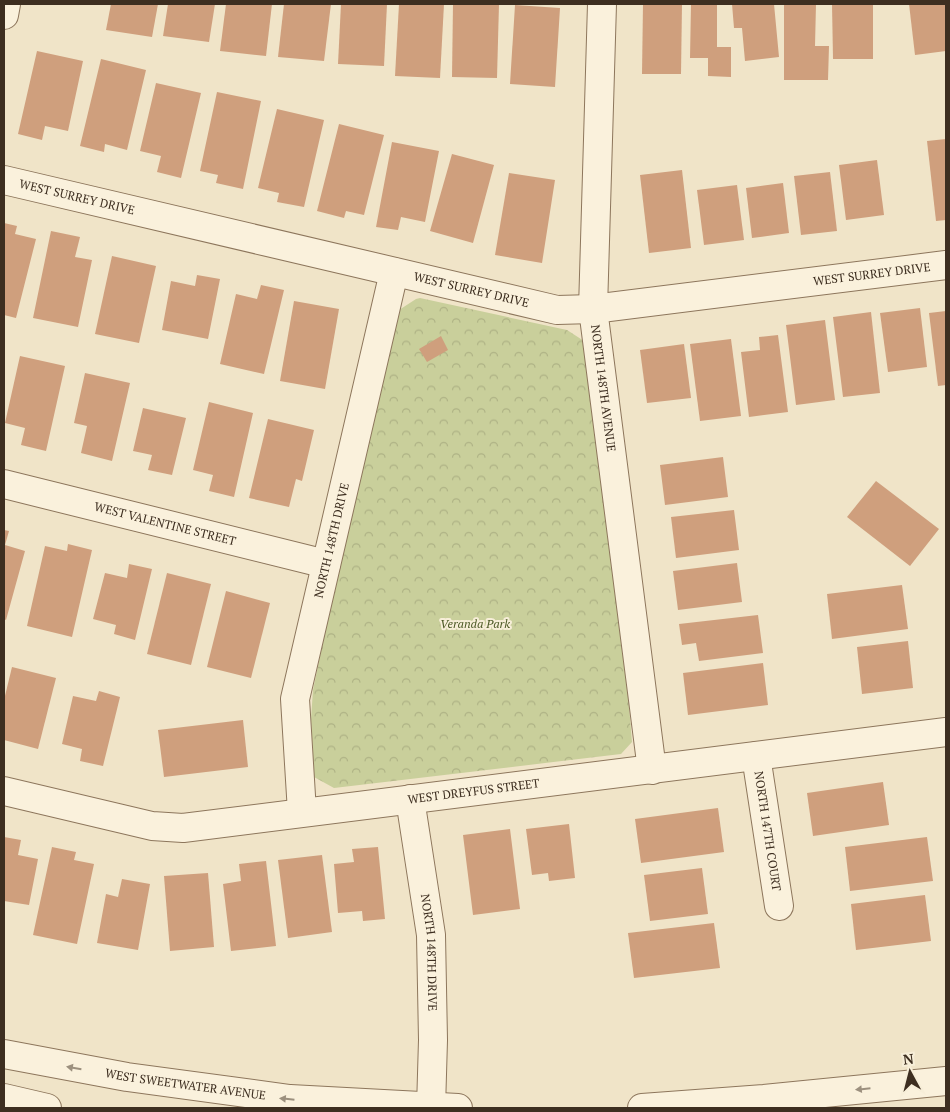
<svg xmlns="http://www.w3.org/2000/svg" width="950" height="1112" viewBox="0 0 950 1112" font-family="'PT Serif',serif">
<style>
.park{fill:url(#park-crowns)}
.building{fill:#cf9f7d}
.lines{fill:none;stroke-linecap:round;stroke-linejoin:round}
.minor-casing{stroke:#8d765c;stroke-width:30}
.minor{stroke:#faf1dc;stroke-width:28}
.oneway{fill:#9c907e}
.labels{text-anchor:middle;stroke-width:4;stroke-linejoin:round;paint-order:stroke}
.street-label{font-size:12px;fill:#3d2e20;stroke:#f7eed8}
.park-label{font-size:12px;font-style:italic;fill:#4d5a26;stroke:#f7eed8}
</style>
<defs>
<pattern id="park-crowns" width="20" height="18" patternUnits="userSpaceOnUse" patternTransform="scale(1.25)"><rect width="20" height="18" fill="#c9cf9b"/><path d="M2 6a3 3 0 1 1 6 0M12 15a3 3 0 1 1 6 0" fill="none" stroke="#aeb285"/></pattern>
</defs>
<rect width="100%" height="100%" fill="#f0e4c8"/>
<path class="park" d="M420 298 567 330 584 341 624 644 632 742 621 754 334 788 314 777 311 719 313 690 321 651 327 615 346 541 399 310 416 299Z"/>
<g class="building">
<path d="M111 4H158L152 37 106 30Z"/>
<path d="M168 4H215L209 42 163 36Z"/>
<path d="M226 4H272L266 56 220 51Z"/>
<path d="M284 4H331L324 61 278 57Z"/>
<path d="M341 4H387L384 66 338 64Z"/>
<path d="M399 4H444L440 78 395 76Z"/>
<path d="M453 4H499L497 78 452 77Z"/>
<path d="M643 4H682L681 74H642Z"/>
<path d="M691 4H717V47H731V77L708 76V58H690Z"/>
<path d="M732 4H774L779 57 745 61 742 28H734Z"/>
<path d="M784 4H816L815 46H829L828 80H784Z"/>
<path d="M832 4H873V59H833Z"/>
<path d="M909 4H946V51L915 55Z"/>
<path d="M515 5 560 8 555 87 510 84Z"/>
<path d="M37 51 83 61 68 131 45 126 42 140 18 134Z"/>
<path d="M101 59 146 70 127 150 105 144 104 152 80 146Z"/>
<path d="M156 83 201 93 181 178 157 172 161 156 140 151Z"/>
<path d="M217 92 261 101 243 189 216 183 218 175 200 171Z"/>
<path d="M277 109 324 120 304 207 277 202 279 193 258 188Z"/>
<path d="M339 124 384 135 364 215 346 211 344 218 317 211Z"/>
<path d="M946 139V220L936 221 927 141Z"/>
<path d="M392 142 439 151 425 222 401 217 398 230 376 227Z"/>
<path d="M452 154 494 165 473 243 430 231Z"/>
<path d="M877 160 884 215 846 220 839 165Z"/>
<path d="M682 170 691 248 649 253 640 175Z"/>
<path d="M830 172 837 231 801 235 794 176Z"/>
<path d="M509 173 555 180 542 263 495 255Z"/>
<path d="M783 183 789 233 752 238 746 188Z"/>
<path d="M737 185 744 240 704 245 697 190Z"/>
<path d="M4 223 17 226 15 234 36 239 16 318 4 315Z"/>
<path d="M51 231 80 237 75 257 92 260 78 327 33 318Z"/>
<path d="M112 256 156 266 139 343 95 334Z"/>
<path d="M197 275 220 279 208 339 162 330 171 281 195 286Z"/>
<path d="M261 285 284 290 264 374 220 364 236 294 257 299Z"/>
<path d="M294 301 339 309 325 389 280 381Z"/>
<path d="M920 308 927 367 888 372 880 313Z"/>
<path d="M946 311V385L938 386 929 313Z"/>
<path d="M871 312 880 393 843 397 833 317Z"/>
<path d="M825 320 835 400 796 405 786 325Z"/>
<path d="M778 335 788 412 749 417 741 352 760 350 759 337Z"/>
<path d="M441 336 448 350 427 362 419 349Z"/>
<path d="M731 339 741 416 700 421 690 344Z"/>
<path d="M684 344 691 398 647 403 640 350Z"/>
<path d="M20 356 65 366 46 451 21 445 25 428 5 423Z"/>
<path d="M85 373 130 383 112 461 81 453 87 426 74 423Z"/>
<path d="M209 402 253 413 234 497 209 491 213 475 193 470Z"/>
<path d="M143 408 186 418 172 475 148 470 152 455 133 451Z"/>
<path d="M268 419 314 430 302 481 296 479 289 507 249 498Z"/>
<path d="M723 457 728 497 665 505 660 465Z"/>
<path d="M876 481 939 529 910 566 847 517Z"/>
<path d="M734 510 739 550 676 558 671 517Z"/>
<path d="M4 530 9 531 5 545 25 551 6 620 4 619Z"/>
<path d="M68 544 92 550 72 637 27 626 45 546 67 551Z"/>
<path d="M737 563 742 602 678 610 673 571Z"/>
<path d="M129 564 152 569 135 640 114 634 116 625 93 619 105 573 127 578Z"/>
<path d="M167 573 211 584 191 665 147 654Z"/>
<path d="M902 585 908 629 832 639 827 594Z"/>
<path d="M226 591 270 603 251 678 207 667Z"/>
<path d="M758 615 763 653 699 661 696 643 682 645 679 624Z"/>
<path d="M908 641 913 688 862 694 857 647Z"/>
<path d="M763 663 768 705 688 715 683 673Z"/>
<path d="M12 667 56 678 38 749 4 740V700Z"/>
<path d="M99 691 120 697 103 766 80 761 82 749 62 744 73 696 96 701Z"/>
<path d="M243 720 248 767 164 777 158 730Z"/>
<path d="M883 782 889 825 813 836 807 793Z"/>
<path d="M718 808 724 852 641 863 635 819Z"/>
<path d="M569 824 575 878 549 881 548 873 532 875 526 829Z"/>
<path d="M510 829 520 909 473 915 463 835Z"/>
<path d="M4 837 21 840 18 855 38 859 29 905 4 901Z"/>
<path d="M927 837 933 881 850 891 845 847Z"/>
<path d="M52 847 76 852 74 860 94 864 77 944 33 935Z"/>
<path d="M378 847 385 919 363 921 362 911 338 913 334 864 354 862 352 849Z"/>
<path d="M322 855 332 932 288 938 278 860Z"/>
<path d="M266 861 276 946 231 951 223 884 241 881 239 864Z"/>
<path d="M702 868 708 914 650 921 644 875Z"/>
<path d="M208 873 214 947 170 951 164 876Z"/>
<path d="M122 879 150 884 138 950 97 943 106 894 118 897Z"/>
<path d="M925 895 931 941 856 950 851 904Z"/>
<path d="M714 923 720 968 634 978 628 933Z"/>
</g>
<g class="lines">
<defs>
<g id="minor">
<path id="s1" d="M602 4 593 309 652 770"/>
<path d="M4 15 6 4"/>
<path id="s2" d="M4 180 557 310 593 309 946 265"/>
<path id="s3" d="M4 484 326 564"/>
<path id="s4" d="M756 756 779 906"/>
<path id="s5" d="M4 791 152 826 183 828 946 732"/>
<path id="s6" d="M410 799 431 935 433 1040 431 1108"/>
<path id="s7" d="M302 812 295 699 394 272"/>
<path id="s8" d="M4 1054 127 1077 290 1099 458 1108"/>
<path d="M4 1098 47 1108"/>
<path d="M642 1108 764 1099 946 1081"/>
</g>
</defs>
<use href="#minor" class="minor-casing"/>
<use href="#minor" class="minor"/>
</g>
<defs><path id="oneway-solid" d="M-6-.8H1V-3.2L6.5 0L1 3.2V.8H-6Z" transform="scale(1.25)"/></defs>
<g class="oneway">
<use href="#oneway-solid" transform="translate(74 1068) rotate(-170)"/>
<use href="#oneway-solid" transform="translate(863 1089) rotate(174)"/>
<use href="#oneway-solid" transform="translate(287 1099) rotate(-174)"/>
</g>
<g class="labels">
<g class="street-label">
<text dy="4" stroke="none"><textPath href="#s2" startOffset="75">WEST SURREY DRIVE</textPath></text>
<text dy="4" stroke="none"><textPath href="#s2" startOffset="885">WEST SURREY DRIVE</textPath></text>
<text dy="4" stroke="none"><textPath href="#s2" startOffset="480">WEST SURREY DRIVE</textPath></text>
<text dy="4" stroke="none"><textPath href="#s1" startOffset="385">NORTH 148TH AVENUE</textPath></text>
<text dy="4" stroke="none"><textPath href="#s3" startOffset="166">WEST VALENTINE STREET</textPath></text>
<text dy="4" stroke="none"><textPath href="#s7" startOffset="276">NORTH 148TH DRIVE</textPath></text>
<text dy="4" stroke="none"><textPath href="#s5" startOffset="476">WEST DREYFUS STREET</textPath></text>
<text dy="4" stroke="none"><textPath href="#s4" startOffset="76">NORTH 147TH COURT</textPath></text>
<text dy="4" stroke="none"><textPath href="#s6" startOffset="155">NORTH 148TH DRIVE</textPath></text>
<text dy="4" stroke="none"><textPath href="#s8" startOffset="184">WEST SWEETWATER AVENUE</textPath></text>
</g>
<g class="park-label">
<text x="475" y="628">Veranda Park</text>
</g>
</g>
<rect width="950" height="1112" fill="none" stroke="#3d2e20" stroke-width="10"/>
<g transform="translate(910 1072) rotate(353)" stroke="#f7eed8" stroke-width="4" paint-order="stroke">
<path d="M0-4L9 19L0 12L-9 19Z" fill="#3d2e20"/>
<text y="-8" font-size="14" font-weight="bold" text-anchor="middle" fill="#3d2e20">N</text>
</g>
</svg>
